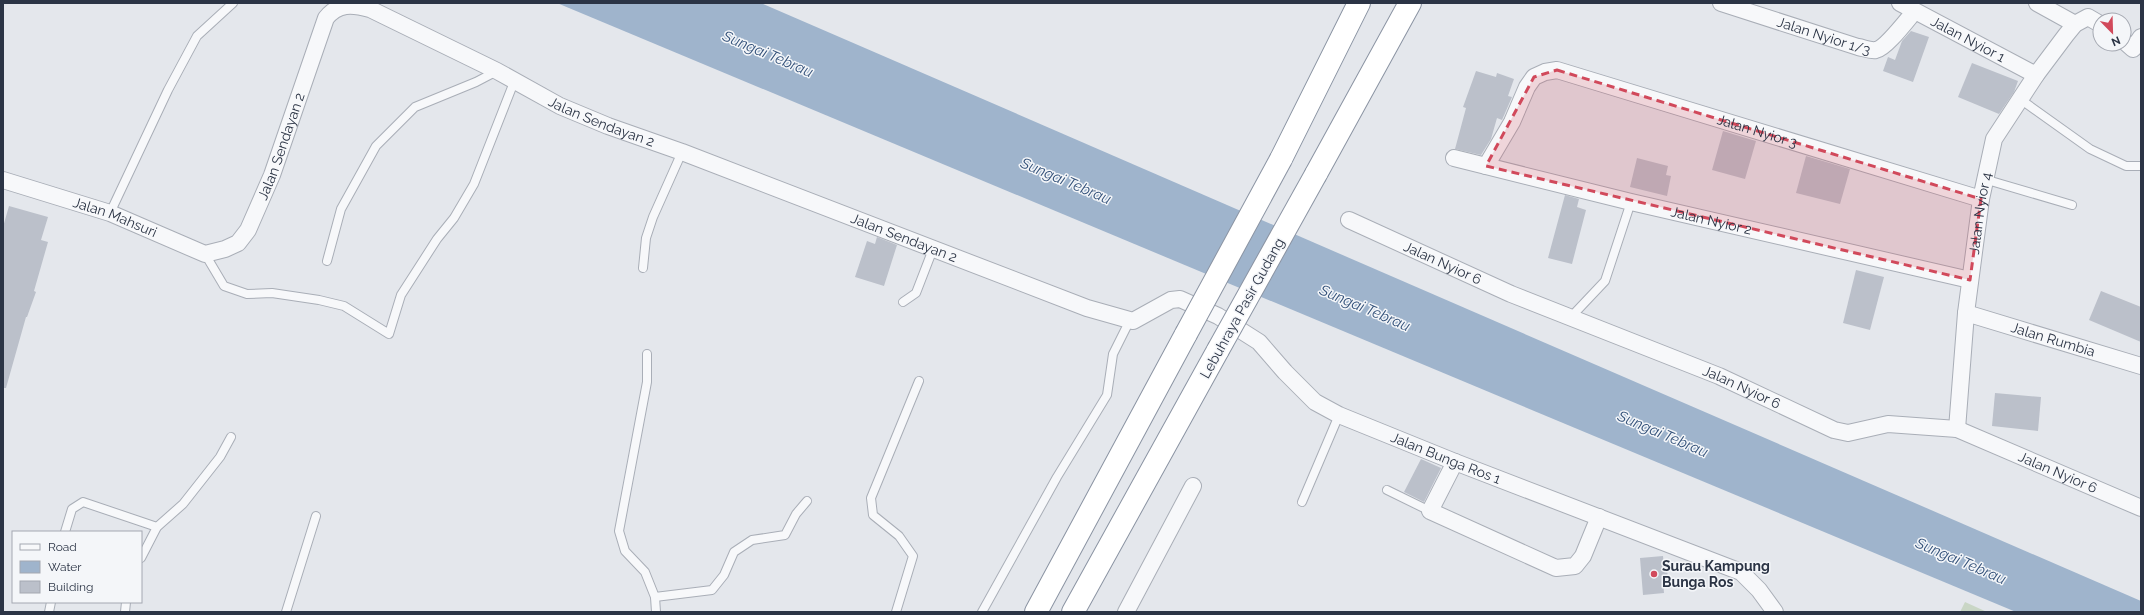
<svg xmlns="http://www.w3.org/2000/svg" width="2144" height="615" viewBox="0 0 2144 615" font-family="Raleway,sans-serif">
<style>
.green{fill:#c9d6c5}
.water{fill:#9fb4cc}
.building{fill:#bbc0ca}
.lines{fill:none;stroke-linecap:round;stroke-linejoin:round}
.service-casing{stroke:#a9aeb7;stroke-width:10}
.minor-casing{stroke:#a9aeb7;stroke-width:18}
.trunk-casing{stroke:#8b94a3;stroke-width:24}
.service{stroke:#f7f8fa;stroke-width:8}
.minor{stroke:#f7f8fa;stroke-width:16}
.trunk{stroke:#fff;stroke-width:22}
.trunk-bridge-casing{stroke:#8b94a3;stroke-width:24;stroke-linecap:butt}
.trunk-bridge{stroke:#fff;stroke-width:22}
.marked{fill:#d1495b;fill-opacity:0.2;stroke:#d1495b;stroke-width:3;stroke-dasharray:8 5;stroke-linejoin:round}
.poi-dot{fill:#d1495b;stroke:#f4f6f9;stroke-width:1.5}
.labels{text-anchor:middle;stroke-width:3;stroke-linejoin:round;paint-order:stroke}
.street-label{font-size:14px;fill:#2b3445;stroke:#f4f6f9}
.poi-label{font-size:14px;font-weight:bold;fill:#2b3445;stroke:#f4f6f9;text-anchor:start}
.water-label{font-size:15px;font-style:italic;fill:#34527a;stroke:#f4f6f9}
</style>
<rect width="100%" height="100%" fill="#e4e7ec"/>
<path class="green" d="M1965 602 1987 612H1960Z"/>
<path class="water" d="M557 3H761L2141 601V612H2016Z"/>
<g class="building">
<path d="M1911 31 1929 37 1913 82 1883 71 1888 57 1895 60 1902 41Z"/>
<path d="M1972 63 2018 81 2014 92 1999 114 1958 97Z"/>
<path d="M1476 71 1496 77 1497 73 1514 79 1508 96 1512 97 1502 120 1497 118 1491 139 1481 155 1455 149 1466 108 1463 107Z"/>
<path d="M1723 131 1756 141 1745 179 1712 170Z"/>
<path d="M1806 156 1850 169 1840 204 1796 193Z"/>
<path d="M1637 158 1668 166 1666 175 1671 176 1667 196 1630 187Z"/>
<path d="M1565 195 1579 199 1577 207 1586 210 1572 264 1548 258Z"/>
<path d="M9 206 48 217 41 240 48 242 34 291 36 292 27 317H26L6 388H3V227Z"/>
<path d="M877 237 897 245 884 286 855 277 867 241 875 244Z"/>
<path d="M1856 270 1884 277 1870 330 1843 323Z"/>
<path d="M2101 291 2141 307V342L2089 320Z"/>
<path d="M1995 393 2041 397 2038 431 1992 426Z"/>
<path d="M1421 459 1441 468 1424 502 1404 492Z"/>
<path d="M1663 556 1664 567 1667 566 1668 581 1663 582 1664 593 1643 595 1640 558Z"/>
</g>
<g class="lines">
<defs>
<g id="service">
<path d="M2020 99 2090 149 2126 166H2141"/>
<path d="M1984 179 2072 205"/>
<path d="M110 213 168 90 197 36 233 3"/>
<path d="M205 254 224 286 247 294 272 293 319 300 344 306 389 334 401 295 437 239 454 218 474 184 514 82"/>
<path d="M327 261 341 209 376 146 415 107 476 82 497 71"/>
<path d="M643 268 646 238 653 217 682 152"/>
<path d="M903 302 916 293 933 249"/>
<path d="M1570 318 1605 281 1631 202"/>
<path d="M647 354V382L619 531 625 551 645 572 655 597 656 612"/>
<path d="M1387 490 1430 511"/>
<path d="M1302 502 1339 415"/>
<path d="M65 532 72 509 83 502 157 527"/>
<path d="M141 558 157 527 183 504 220 457 231 437"/>
<path d="M655 597 712 590 724 575 734 552 752 540 785 535 796 514 807 501"/>
<path d="M49 612 51 602"/>
<path d="M125 612 126 602"/>
<path d="M286 612 316 516"/>
<path d="M896 612 913 556 899 536 873 515 871 498 919 381"/>
<path d="M982 612 1057 477 1107 395 1113 354 1130 320"/>
</g>
<g id="minor">
<path id="s1" d="M1721 3 1858 47C1864 48 1870 51 1876 50 1886 48 1907 20 1914 12"/>
<path id="s2" d="M1900 3 2036 75"/>
<path d="M2037 3 2075 24"/>
<path d="M2124 41 2133 49 2141 37"/>
<path id="s3" d="M1454 158 1631 202 1970 280"/>
<path id="s4" d="M1486 166 1512 122 1527 87 1534 77 1545 72 1557 70 1981 199"/>
<path id="s5" d="M3 180 110 213 205 254 225 249 238 243 248 230 272 175 326 18C338 3 352 4 370 9L497 71 560 106 608 126 682 152 1087 308 1133 321 1171 300 1180 299 1218 316 1259 342 1285 372 1315 402 1339 415 1455 462 1741 572 1759 590 1775 612"/>
<path id="s6" d="M1349 220 1511 294 1719 376 1834 430 1848 433 1888 424 1957 429 2141 508"/>
<path id="s7" d="M1966 313 2141 366"/>
<path id="s8" d="M1957 429 1966 313 1981 199 1994 139 2036 75 2066 35 2075 24 2088 17 2100 24"/>
<path d="M1455 462 1430 511 1556 568 1575 566 1583 556 1599 517"/>
<path d="M1126 612 1193 486"/>
</g>
<g id="trunk">
<path d="M1281 159 1359 3"/>
<path d="M1316 174 1410 3"/>
<path d="M1036 612 1186 334"/>
<path d="M1073 612 1218 350"/>
</g>
</defs>
<use href="#service" class="service-casing"/>
<use href="#minor" class="minor-casing"/>
<use href="#trunk" class="trunk-casing"/>
<use href="#service" class="service"/>
<use href="#minor" class="minor"/>
<use href="#trunk" class="trunk"/>
<defs>
<g id="trunk-bridge">
<path d="M1186 334 1281 159"/>
<path d="M1218 350 1316 174"/>
</g>
</defs>
<use href="#trunk-bridge" class="trunk-bridge-casing"/>
<use href="#trunk-bridge" class="trunk-bridge"/>
</g>
<path class="marked" d="M1557 70 1981 199 1970 280 1486 166 1534 77Z"/>
<circle class="poi-dot" cx="1654" cy="574" r="4"/>
<g class="labels">
<g class="street-label">
<text dy="5" stroke="none"><textPath href="#s1" startOffset="108">Jalan Nyior 1/3</textPath></text>
<text dy="5" stroke="none"><textPath href="#s2" startOffset="77">Jalan Nyior 1</textPath></text>
<text dy="5" stroke="none"><textPath href="#s5" startOffset="799">Jalan Sendayan 2</textPath></text>
<text dy="5" stroke="none"><textPath href="#s4" startOffset="335">Jalan Nyior 3</textPath></text>
<text dy="5" stroke="none"><textPath href="#s5" startOffset="357">Jalan Sendayan 2</textPath></text>
<text dy="5" stroke="none"><textPath href="#s8" startOffset="217">Jalan Nyior 4</textPath></text>
<text dy="5" stroke="none"><textPath href="#s5" startOffset="118">Jalan Mahsuri</textPath></text>
<text dy="5" stroke="none"><textPath href="#s3" startOffset="265">Jalan Nyior 2</textPath></text>
<text dy="5" stroke="none"><textPath href="#s5" startOffset="1123">Jalan Sendayan 2</textPath></text>
<text dy="5" stroke="none"><textPath href="#s6" startOffset="103">Jalan Nyior 6</textPath></text>
<text transform="translate(1242 308) rotate(-61)" y="5">Lebuhraya Pasir Gudang</text>
<text dy="5" stroke="none"><textPath href="#s7" startOffset="91">Jalan Rumbia</textPath></text>
<text dy="5" stroke="none"><textPath href="#s6" startOffset="427">Jalan Nyior 6</textPath></text>
<text dy="5" stroke="none"><textPath href="#s5" startOffset="1734">Jalan Bunga Ros 1</textPath></text>
<text dy="5" stroke="none"><textPath href="#s6" startOffset="763">Jalan Nyior 6</textPath></text>
</g>
<g class="poi-label">
<text x="1662" y="571">Surau Kampung<tspan x="1662" dy="16">Bunga Ros</tspan></text>
</g>
<g class="water-label">
<text transform="translate(768 54) rotate(23)" y="5">Sungai Tebrau</text>
<text transform="translate(1066 181) rotate(23)" y="5">Sungai Tebrau</text>
<text transform="translate(1365 308) rotate(23)" y="5">Sungai Tebrau</text>
<text transform="translate(1663 434) rotate(23)" y="5">Sungai Tebrau</text>
<text transform="translate(1961 561) rotate(23)" y="5">Sungai Tebrau</text>
</g>
</g>
<rect width="2144" height="615" fill="none" stroke="#2b3445" stroke-width="8"/>
<rect x="12" y="531" width="130" height="72" fill="#f4f6f9" stroke="#a4a8b1"/>
<rect x="20" y="544" width="20" height="6" fill="#f7f8fa" stroke="#a4a8b1"/>
<text x="48" y="551" font-size="12" fill="#2b3445">Road</text>
<rect x="20" y="561" width="20" height="12" fill="#9fb4cc" stroke="#a4a8b1"/>
<text x="48" y="571" font-size="12" fill="#2b3445">Water</text>
<rect x="20" y="581" width="20" height="12" fill="#bbc0ca" stroke="#a4a8b1"/>
<text x="48" y="591" font-size="12" fill="#2b3445">Building</text>
<g transform="translate(2112 32) rotate(157)"><circle r="19" fill="#f4f6f9" stroke="#a4a8b1"/>
<path d="M0-3L7 15L0 10L-7 15Z" fill="#d1495b"/>
<text y="-6" font-size="11" font-weight="bold" text-anchor="middle" fill="#2b3445">N</text>
</g>
</svg>
